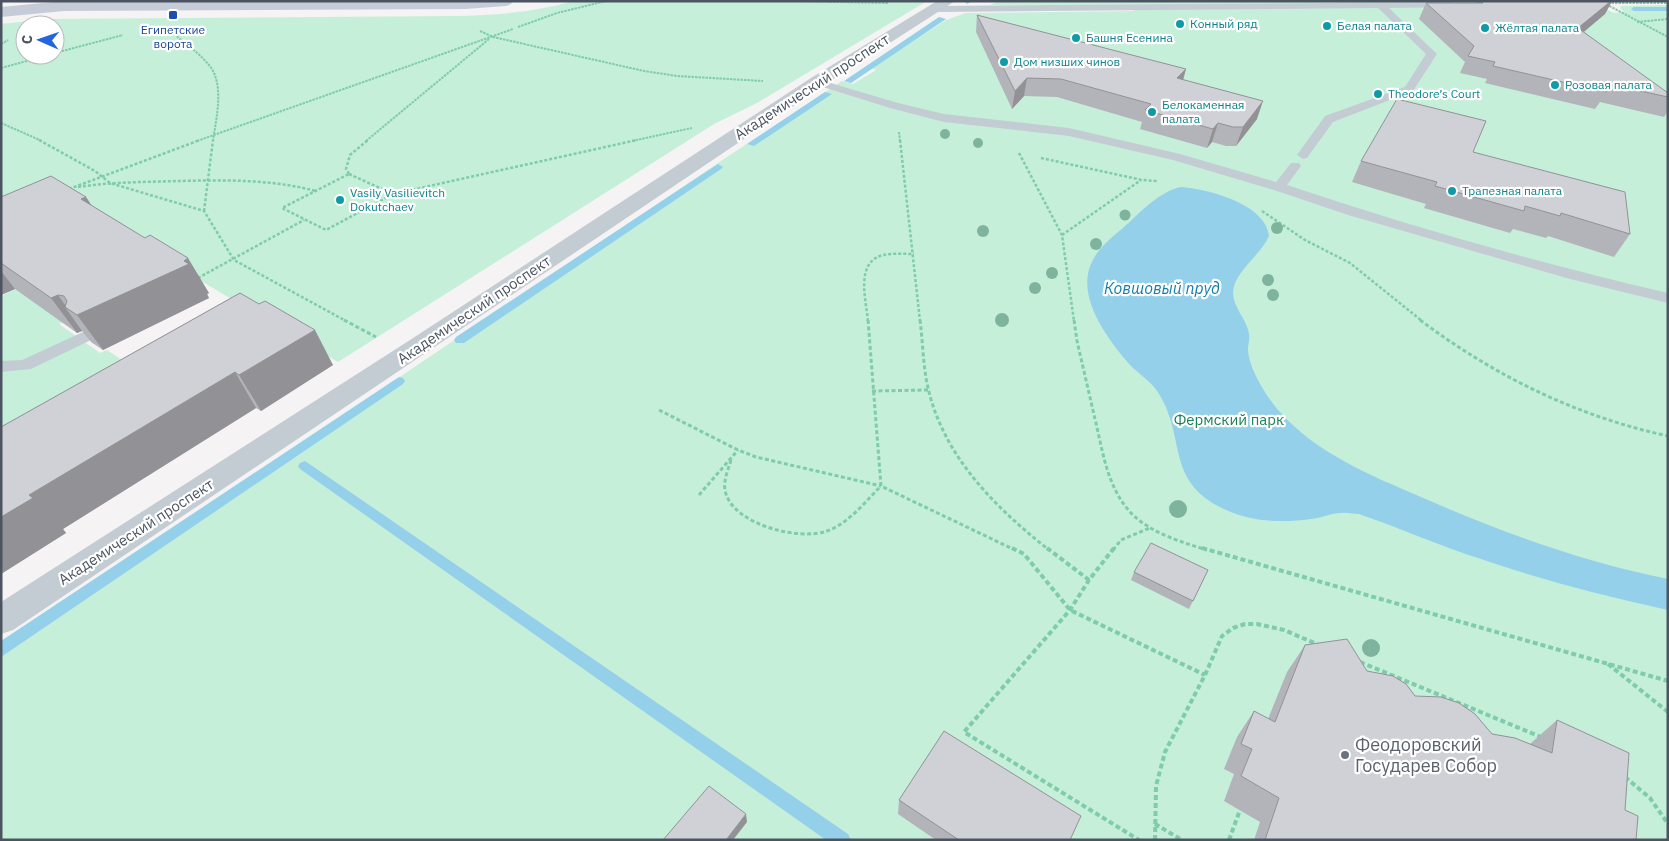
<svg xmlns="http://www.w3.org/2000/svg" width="1669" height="841" viewBox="0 0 1669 841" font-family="'IBM Plex Sans',sans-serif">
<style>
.green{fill:#c5efd9;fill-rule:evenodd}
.water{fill:#94d0e9}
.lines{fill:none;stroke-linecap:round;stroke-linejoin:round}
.stream{fill:#94d0e9;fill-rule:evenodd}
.path-far3{stroke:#7eccac;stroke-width:2;stroke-dasharray:2.5 1;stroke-linecap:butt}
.path-far2{stroke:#7eccac;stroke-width:2.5;stroke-dasharray:3 2;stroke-linecap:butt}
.path-far1{stroke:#7eccac;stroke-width:3;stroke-dasharray:4 2.5;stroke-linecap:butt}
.path{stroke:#7eccac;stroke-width:4;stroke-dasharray:5 3;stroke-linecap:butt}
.service{fill:#c4ccd3;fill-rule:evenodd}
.minor{fill:#c4ccd3;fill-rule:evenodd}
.secondary{fill:#c5ccd8;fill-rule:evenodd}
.tree{fill:#7eb49d}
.wall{fill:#b3b4b9}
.shaded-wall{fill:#929296}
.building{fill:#d0d1d7;stroke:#929296}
.transit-dot{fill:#1a4fb4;stroke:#fff;stroke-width:2}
.culture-dot{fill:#0f9aa8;stroke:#fff;stroke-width:2}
.worship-dot{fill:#6b7280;stroke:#fff;stroke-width:2}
.labels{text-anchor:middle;stroke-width:4.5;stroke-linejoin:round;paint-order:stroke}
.far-culture-label{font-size:12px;fill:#0d838f;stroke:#fff;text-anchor:start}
.far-transit-label{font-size:12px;fill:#164399;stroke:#fff}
.street-label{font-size:15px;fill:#4b5460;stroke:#fff}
.park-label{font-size:15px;fill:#1c8057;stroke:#fff}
.water-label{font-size:16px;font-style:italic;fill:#137eaa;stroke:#fff}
.near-worship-label{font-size:18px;fill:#5b616d;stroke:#fff;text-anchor:start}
</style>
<rect width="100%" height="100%" fill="#f5f3f3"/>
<g class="green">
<path d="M574 1H927L757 103 714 124 338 362 179 268 1 238V24L46 19 456 16C497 15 535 12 574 1ZM25 25H55V55H25Z"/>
<path d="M999 1H1589L1614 13 1624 12 1620 8 1621 6 1668 5V840H1V645L724 159 842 81 853 84 876 70 871 68 946 20 966 13 1135 11 1132 5H990Z"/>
<path d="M18 288 66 321 59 324 100 353 107 350 160 386 1 481V296Z"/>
</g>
<path class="water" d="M1181 187C1208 189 1266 204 1269 236 1260 256 1234 272 1233 292 1233 308 1247 319 1249 334 1250 339 1248 344 1248 349 1248 368 1268 399 1280 412 1316 453 1372 476 1421 497 1501 532 1582 562 1668 579V610C1605 596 1542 580 1481 559 1440 546 1400 528 1359 514 1353 514 1347 512 1341 513 1331 513 1321 518 1311 519 1283 523 1252 522 1226 510 1164 482 1187 439 1159 394 1153 383 1139 374 1130 365 1109 341 1076 298 1091 264 1097 249 1111 238 1123 228 1140 213 1158 192 1181 187Z"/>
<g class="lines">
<g class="stream">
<path d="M964 1H972L967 4Z"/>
<path d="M1668 7V11H1634L1631 9 1634 7Z"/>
<path d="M939 17 946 19 851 83 844 81Z"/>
<path d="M825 92 832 94 754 146 747 144Z"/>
<path d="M718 164 723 167 721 169 464 343H456L454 340 456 337Z"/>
<path d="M399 377 403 378 405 381 403 384 1 657V641Z"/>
<path d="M305 461 848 834 851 840H826L300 469 298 466 300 463Z"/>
</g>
<g class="path-far3">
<path d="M798 1 888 3"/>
<path d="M1600 1 1668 37"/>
<path d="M1608 3H1668"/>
<path d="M1637 22 1668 19"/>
<path d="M518 27 557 13 606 1"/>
<path d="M480 31 493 37 644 71 677 76 763 81"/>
<path d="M174 34C186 44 199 53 209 65 225 84 216 119 213 141"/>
<path d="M1 44 8 40"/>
<path d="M55 53 123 35"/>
<path d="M1 68 49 55"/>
<path d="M1 123 42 141"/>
<path d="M899 132 900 141"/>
<path d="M197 141 513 29"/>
<path d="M366 141 489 39"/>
<path d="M632 141 692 128"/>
</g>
<g class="path-far2">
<path d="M39 140 95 171 110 183 204 211 234 260 346 321"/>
<path d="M900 140 920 321"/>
<path d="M1019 153 1062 235 1074 321"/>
<path d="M1041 158 1142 180 1157 181"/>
<path d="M349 174 393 194 326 230 282 208Z"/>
<path d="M349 174 346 169 350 155 368 140"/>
<path d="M78 187C111 182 145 182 178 181 225 180 270 179 316 191"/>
<path d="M69 189 200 140"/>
<path d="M393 194 637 140"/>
<path d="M204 211 213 140"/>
<path d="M1262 211 1305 240 1350 263 1422 321"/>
<path d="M1062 235 1141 180"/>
<path d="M198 278 304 220"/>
<path d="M868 321C866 300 855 262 883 255 893 253 904 254 914 254"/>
</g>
<g class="path-far1">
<path d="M344 320 376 337"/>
<path d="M868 320 881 486 1015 550"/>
<path d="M920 320C923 343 923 369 929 392 946 459 996 508 1049 550"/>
<path d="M1074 320 1077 341C1083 367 1089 393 1095 419 1103 452 1107 488 1132 514 1151 533 1181 542 1207 550"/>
<path d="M1420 320C1495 376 1576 416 1668 436"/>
<path d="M872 391 928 390"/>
<path d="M659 410 738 450 756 457 881 486"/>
<path d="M731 460C728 470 722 483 726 494 736 525 799 541 827 531 849 523 864 503 880 487"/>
<path d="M699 495 738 450"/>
<path d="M1113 550 1121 540 1150 528"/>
</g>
<g class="path">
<path d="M1012 548 1024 554 1070 610 1205 675"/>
<path d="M1047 548 1089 580"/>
<path d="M1114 548 1089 580 1070 610 964 732 1139 840"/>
<path d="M1202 548 1668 681"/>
<path d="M1360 662 1541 737"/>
<path d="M1608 664 1668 712"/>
<path d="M1625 777 1650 798 1668 824"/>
<path d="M1155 824 1182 840"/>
<path d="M1155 840 1156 786 1165 752 1205 675 1222 636 1233 628 1245 624H1257L1284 630 1319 645"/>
<path d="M1229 840 1240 810"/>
</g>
<g class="service">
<path d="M1450 2 1455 5 1453 7 1389 8 1437 54 1413 91 1333 122 1307 158 1303 159 1297 155 1325 116 1405 87 1426 54 1378 8 935 12 930 9 935 6Z"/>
<path d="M817 79 898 103 944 114 1069 128 1180 154 1276 182 1291 163H1299L1301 166 1287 185C1412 227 1539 263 1668 293V303L1570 279 1348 215 1274 190 1173 160 1069 136 944 122 890 108 813 84 811 82 813 80Z"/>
<path d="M83 332 89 333 91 337 89 341 31 369 1 372V361L22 360Z"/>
</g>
<path class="minor" d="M937 1H955L823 86 13 630 1 634V602L410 340 811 78Z"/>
<path class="secondary" d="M64 1H513L511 4 506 6 465 9 64 11 1 17V7Z"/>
</g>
<g class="tree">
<circle cx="945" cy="134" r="5"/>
<circle cx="978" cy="143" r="5"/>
<circle cx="1125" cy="215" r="5.5"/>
<circle cx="1277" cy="228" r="6"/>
<circle cx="983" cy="231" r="6"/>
<circle cx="1096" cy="244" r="6"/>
<circle cx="1052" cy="273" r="6"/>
<circle cx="1268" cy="280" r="6"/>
<circle cx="1035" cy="288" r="6"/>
<circle cx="1273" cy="295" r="6"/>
<circle cx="1002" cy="320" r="7"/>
<circle cx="1178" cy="509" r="9"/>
<circle cx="1371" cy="648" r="9"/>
</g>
<g class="wall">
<path d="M1476 1H1612L1605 14 1584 32 1668 97V111L1664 117 1600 102 1595 109 1485 83 1487 79 1460 73 1465 62 1419 19 1426 3H1476Z"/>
<path d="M977 15 1183 79 1257 119 1236 146H1226L1212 142 1207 148 1140 129 1142 122 1057 97 1024 96 1012 109 976 32Z"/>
<path d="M1473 152 1630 234 1614 257 1548 236 1546 238 1513 229 1510 233 1424 208 1426 204 1352 182 1361 161Z"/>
<path d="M1 197H86L92 206 209 293 207 294 209 298 103 350 91 342 82 331 77 333 15 289 1 295Z"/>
<path d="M240 293 333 365 261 411 256 408 63 529 66 533 1 574V427Z"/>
<path d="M1208 570 1189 609 1131 580 1134 572Z"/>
<path d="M1305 645 1367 671 1415 696 1492 734 1530 744 1557 720 1625 810 1636 840H1254L1260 822 1224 801 1234 774 1224 769 1237 737 1254 711 1268 719 1287 672Z"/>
<path d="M899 800 1070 840H936L898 814Z"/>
</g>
<g class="shaded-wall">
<path d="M1611 1H1612L1605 14 1569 44 1578 28Z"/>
<path d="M1186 69 1181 88 1177 78Z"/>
<path d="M1027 78 1024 96 1012 109 1015 91Z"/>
<path d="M1263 101 1257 119 1236 146 1243 127Z"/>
<path d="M1218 123 1212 142 1207 148 1213 129Z"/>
<path d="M86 197 108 231 81 199Z"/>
<path d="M188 258 209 293 207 294 209 298 103 350 77 315Z"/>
<path d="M1 271 15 289 1 295Z"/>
<path d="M58 295 68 309 65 307 82 331 77 333 51 298Z"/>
<path d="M315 330 333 365 261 411 239 375Z"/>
<path d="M235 372 256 408 63 529 66 533 1 574V517L29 495Z"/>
<path d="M746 814 747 822 733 840H726Z"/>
</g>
<g class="building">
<path d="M1481 1H1611L1578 28 1668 93V97L1608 84 1606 92 1493 66 1495 62 1468 56 1474 46 1426 3H1483Z"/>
<path d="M977 15 1186 69 1177 78 1263 101 1243 127H1233L1218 123 1213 129 1145 110 1151 104 1061 79 1027 78 1015 91Z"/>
<path d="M1397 99 1486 121 1473 152 1625 192 1630 234 1561 213 1560 216 1525 206 1524 211 1435 186 1437 182 1361 161Z"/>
<path d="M51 176 86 197 81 199 145 238 150 235 188 258 184 261 189 264 77 315 65 307 67 301 64 296 58 295 51 298 1 263V197Z"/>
<path d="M240 293 259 304 265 301 315 330 239 375 235 372 29 495 33 498 1 517V427Z"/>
<path d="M1151 543 1208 570 1193 601 1134 572Z"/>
<path d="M1347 639 1367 671 1393 676 1406 684 1415 696 1441 697 1459 703 1475 714 1492 734 1515 738 1552 753 1557 720 1629 753 1625 810 1638 816 1636 840H1265L1279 798 1241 776 1252 749 1241 744 1254 711 1275 722 1305 645Z"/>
<path d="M944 731 1081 816 1070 840H959L899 800Z"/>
<path d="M709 786 746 814 726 840H663Z"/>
</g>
<rect class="transit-dot" x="168" y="10" width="10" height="10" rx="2.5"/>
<g class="culture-dot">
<circle cx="1180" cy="24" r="5"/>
<circle cx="1327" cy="26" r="5"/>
<circle cx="1485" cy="28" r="5"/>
<circle cx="1076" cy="38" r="5"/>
<circle cx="1004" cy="62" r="5"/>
<circle cx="1555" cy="85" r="5"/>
<circle cx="1378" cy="94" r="5"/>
<circle cx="1152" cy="112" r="5"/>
<circle cx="1452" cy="191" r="5"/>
<circle cx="340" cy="200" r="5"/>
</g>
<circle class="worship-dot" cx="1345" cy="755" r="5"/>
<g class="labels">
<g class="far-culture-label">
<text x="1190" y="28">Конный ряд</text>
<text x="1337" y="30">Белая палата</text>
<text x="1495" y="32">Жёлтая палата</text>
<text x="1086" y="42">Башня Есенина</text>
<text x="1014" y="66">Дом низших чинов</text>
<text x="1565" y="89">Розовая палата</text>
<text x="1388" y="98">Theodore’s Court</text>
<text x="1162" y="109">Белокаменная<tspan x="1162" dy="14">палата</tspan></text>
<text x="1462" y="195">Трапезная палата</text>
<text x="350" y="197">Vasily Vasilievitch<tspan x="350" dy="14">Dokutchaev</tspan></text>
</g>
<g class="far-transit-label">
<text x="173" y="34">Египетские<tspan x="173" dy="14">ворота</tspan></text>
</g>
<g class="street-label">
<text transform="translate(812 87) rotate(-33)" y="5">Академический проспект</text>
<text transform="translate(474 310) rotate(-34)" y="5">Академический проспект</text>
<text transform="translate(136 532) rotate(-33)" y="5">Академический проспект</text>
</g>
<g class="park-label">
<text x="1229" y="425">Фермский парк</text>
</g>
<g class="water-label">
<text x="1162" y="294">Ковшовый пруд</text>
</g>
<g class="near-worship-label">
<text x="1355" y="751">Феодоровский<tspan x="1355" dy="21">Государев Собор</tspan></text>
</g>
</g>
<rect width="1669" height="841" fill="none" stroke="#4b5460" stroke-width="5"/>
<g transform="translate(40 40) rotate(272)"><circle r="24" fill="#ffffff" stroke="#b7bbbf"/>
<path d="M0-4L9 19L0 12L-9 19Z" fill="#2365de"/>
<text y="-8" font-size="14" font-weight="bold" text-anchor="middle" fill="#4b5460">С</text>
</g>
</svg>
